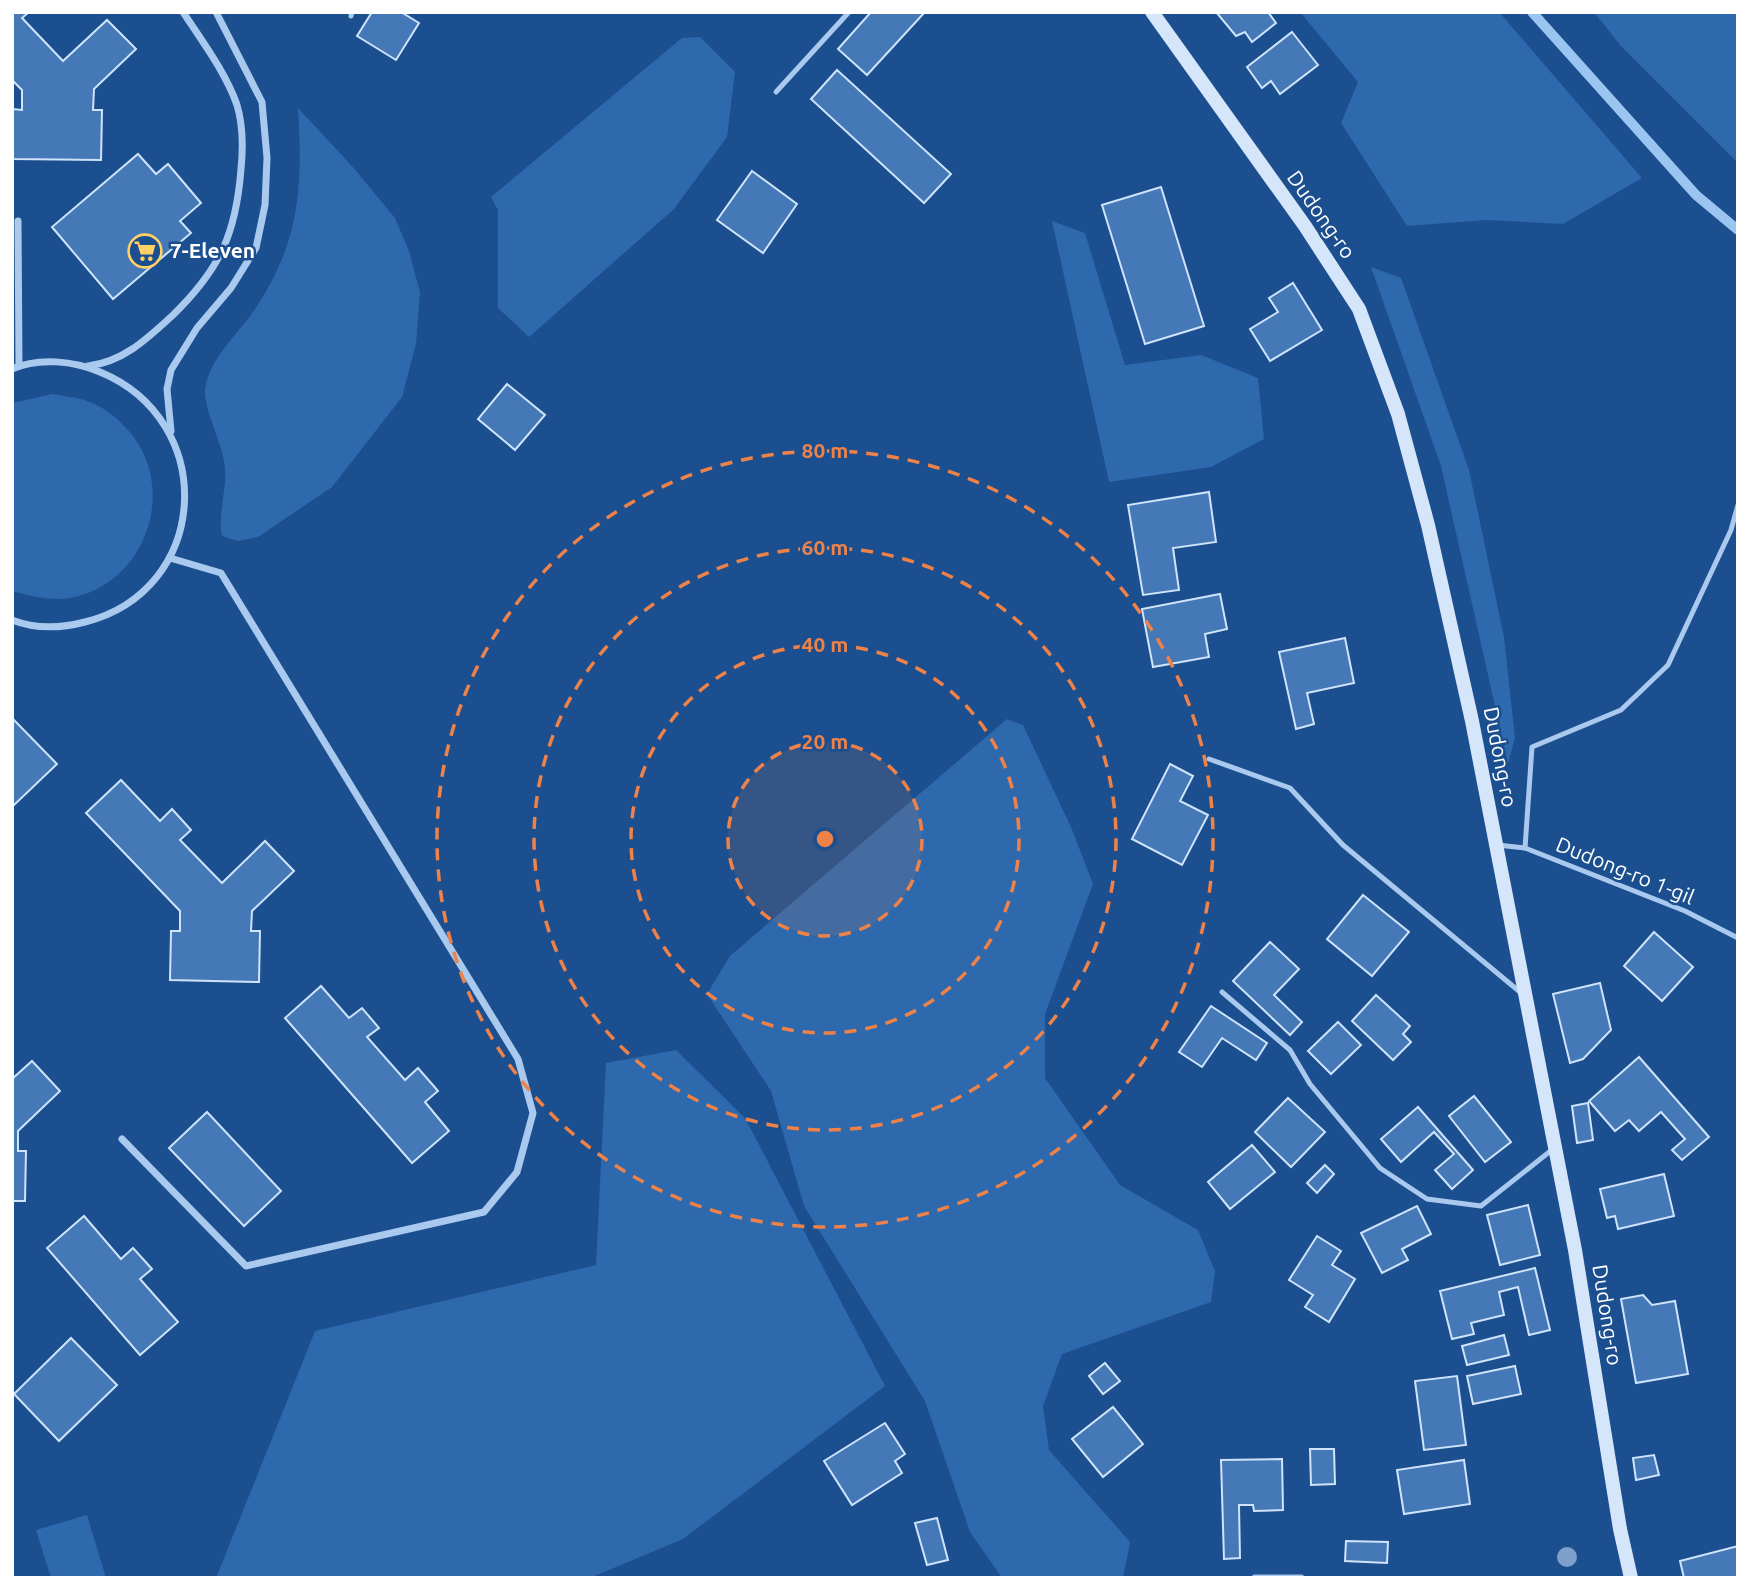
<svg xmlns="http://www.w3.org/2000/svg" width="1750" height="1590" viewBox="0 0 1750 1590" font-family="Ubuntu,sans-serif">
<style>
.green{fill:#2e69ad}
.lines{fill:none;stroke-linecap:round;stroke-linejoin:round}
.stream{stroke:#9cc4f0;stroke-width:10}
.building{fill:#4478b7;stroke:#cfe3fa;stroke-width:2}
.lane{stroke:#a9c9ee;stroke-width:5}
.street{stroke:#a9c9ee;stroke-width:7}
.secondary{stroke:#d6e6fa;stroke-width:14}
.tree{fill:#7ea0ca}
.ring{fill:none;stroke:#ee8249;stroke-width:3.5;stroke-dasharray:12 9}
.labels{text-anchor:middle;stroke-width:5;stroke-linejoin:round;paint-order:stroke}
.street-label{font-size:21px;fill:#fff;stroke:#1b4f8f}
.poi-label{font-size:21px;font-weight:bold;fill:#fff;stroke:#1b4f8f;text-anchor:start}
.centre{fill:#ee8249;stroke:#1b4f8f;stroke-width:3.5}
.ring-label{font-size:21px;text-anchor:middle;font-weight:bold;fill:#ee8249;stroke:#1b4f8f;stroke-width:5;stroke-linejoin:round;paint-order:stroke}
</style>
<rect width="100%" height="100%" fill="#1b4f8f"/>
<g class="green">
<path d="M1300 12H1499L1642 178 1563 224 1486 220 1407 226 1341 123 1358 82Z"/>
<path d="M1594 12H1738V163L1620 45Z"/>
<path d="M700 37 735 72 727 137 674 209 529 337 498 308V210L491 197 682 38Z"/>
<path d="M298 108 352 166 395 218 409 251 420 292 416 344 402 397 332 487 258 537 238 541 222 536C217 511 229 486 224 461 221 442 203 406 205 389 210 358 236 336 253 312 300 243 303 188 298 108Z"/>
<path d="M1052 221 1085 233 1125 365 1201 355 1258 378 1264 439 1211 467 1109 482Z"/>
<path d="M1371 267 1401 278 1469 470 1504 637 1515 738 1508 764 1441 466Z"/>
<path d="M52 394C63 396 74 397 84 400 101 405 117 417 128 430 179 487 147 584 70 598 50 601 31 596 12 591V403Z"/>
<path d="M1007 719 1023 725 1071 827 1093 884 1045 1014V1078L1120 1185 1198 1230 1215 1271 1211 1302 1062 1354 1043 1406 1049 1450 1130 1542 1123 1578H1002L970 1532 925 1401 804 1206 771 1091 707 994 730 956Z"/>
<path d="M676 1050 745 1118 885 1386 683 1539 590 1578H216L315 1331 596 1265 606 1063Z"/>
<path d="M87 1515 106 1578H51L36 1530Z"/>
</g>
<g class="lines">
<path class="stream" d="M1532 12 1696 195 1738 230"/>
</g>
<g class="building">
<path d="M12 12H29L22 18 63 61 107 20 136 49 94 89 93 110H102L101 160 12 159 13 109 22 110V90L12 80Z"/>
<path d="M372 12H401L419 23 396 60 357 36Z"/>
<path d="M871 12H925L867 75 838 49Z"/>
<path d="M1216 12H1268L1276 23 1252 42 1245 32 1236 36Z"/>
<path d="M1292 32 1318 65 1280 94 1271 81 1262 88 1247 67Z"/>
<path d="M837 70 951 174 924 203 811 99Z"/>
<path d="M138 154 156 174 168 164 201 203 180 221 191 233 113 299 52 227Z"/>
<path d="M752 171 797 204 763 253 717 220Z"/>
<path d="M1161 187 1204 326 1145 344 1102 205Z"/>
<path d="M1293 283 1322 330 1270 361 1250 329 1278 312 1269 298Z"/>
<path d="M507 384 545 415 515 450 478 419Z"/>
<path d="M1209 492 1216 542 1173 548 1179 590 1143 595 1128 505Z"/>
<path d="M1220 594 1227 629 1205 634 1209 657 1153 667 1142 609Z"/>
<path d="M1345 638 1354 683 1307 693 1314 724 1296 729 1279 652Z"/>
<path d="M12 718 57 764 12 807Z"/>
<path d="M1170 764 1193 776 1180 801 1208 815 1182 865 1132 839Z"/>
<path d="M121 780 160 821 172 809 191 830 180 840 222 883 265 841 294 871 252 911 251 931H260L259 982 170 980 171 931H180V911L86 813Z"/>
<path d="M1363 895 1409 932 1372 976 1327 939Z"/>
<path d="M1654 932 1693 967 1662 1001 1624 966Z"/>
<path d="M1270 942 1299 969 1274 995 1302 1022 1290 1035 1233 981Z"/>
<path d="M1600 983 1611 1030 1583 1059 1570 1063 1553 994Z"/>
<path d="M321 986 349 1018 362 1008 379 1028 367 1037 405 1080 418 1068 438 1091 425 1102 449 1131 412 1163 285 1018Z"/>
<path d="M1376 995 1410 1026 1403 1034 1411 1042 1393 1060 1352 1021Z"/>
<path d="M1211 1006 1267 1043 1256 1060 1222 1038 1202 1067 1179 1052Z"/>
<path d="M1338 1022 1361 1045 1331 1074 1308 1051Z"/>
<path d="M1639 1057 1709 1137 1682 1160 1672 1150 1685 1139 1661 1112 1639 1131 1629 1120 1615 1131 1589 1101Z"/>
<path d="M32 1061 60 1091 18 1131V1151H26L25 1201H12V1079Z"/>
<path d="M1474 1096 1511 1142 1485 1162 1449 1116Z"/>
<path d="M1288 1098 1325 1132 1291 1167 1255 1132Z"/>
<path d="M1588 1103 1593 1140 1577 1143 1572 1106Z"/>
<path d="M1418 1107 1473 1170 1452 1189 1435 1170 1454 1154 1434 1132 1401 1162 1381 1139Z"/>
<path d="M207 1112 281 1191 244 1226 169 1148Z"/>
<path d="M1252 1145 1275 1172 1230 1209 1208 1182Z"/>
<path d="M1325 1165 1334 1174 1317 1193 1307 1183Z"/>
<path d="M1664 1174 1674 1216 1618 1229 1615 1216 1607 1218 1600 1189Z"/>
<path d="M1528 1205 1540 1255 1500 1265 1487 1215Z"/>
<path d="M1417 1206 1431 1234 1402 1249 1408 1260 1382 1273 1361 1233Z"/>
<path d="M84 1216 121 1259 133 1248 152 1269 140 1279 178 1322 140 1355 47 1248Z"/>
<path d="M1317 1236 1341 1251 1332 1265 1355 1279 1329 1322 1305 1307 1313 1295 1289 1280Z"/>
<path d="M1535 1268 1550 1330 1529 1335 1518 1287 1499 1292 1504 1315 1471 1323 1474 1334 1452 1339 1440 1291Z"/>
<path d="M1643 1295 1652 1305 1675 1301 1688 1374 1636 1383 1621 1299Z"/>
<path d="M1504 1335 1509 1355 1467 1365 1462 1346Z"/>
<path d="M71 1338 117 1385 59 1441 14 1394Z"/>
<path d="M1105 1363 1120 1381 1103 1394 1089 1376Z"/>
<path d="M1515 1366 1521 1394 1473 1404 1467 1376Z"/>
<path d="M1457 1376 1466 1445 1424 1450 1415 1381Z"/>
<path d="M1113 1407 1143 1444 1103 1477 1072 1439Z"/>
<path d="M885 1423 905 1454 895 1461 902 1473 852 1505 824 1461Z"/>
<path d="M1310 1449H1334L1335 1484 1311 1485Z"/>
<path d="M1654 1455 1659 1475 1636 1480 1633 1458Z"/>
<path d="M1282 1459 1283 1510 1254 1511 1253 1505H1239L1240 1558 1224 1559 1221 1460Z"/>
<path d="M1464 1460 1470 1504 1404 1514 1397 1470Z"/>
<path d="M937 1518 948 1560 927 1565 915 1523Z"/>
<path d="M1346 1541 1388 1542 1387 1563 1345 1561Z"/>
<path d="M1738 1546V1578H1684L1680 1561Z"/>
</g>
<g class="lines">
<g class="lane">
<path d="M351 16 352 12"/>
<path d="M776 92 849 12"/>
<path d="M1209 759 1290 788 1343 845 1520 992"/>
<path d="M1497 845 1525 848 1685 911 1738 938"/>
<path d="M1525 848 1532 747 1621 710 1668 665 1731 530 1738 505"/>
<path d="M1222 992 1290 1050 1310 1084 1380 1168 1427 1199 1481 1206 1553 1149"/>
</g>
<g class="street">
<path d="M18 221 19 366"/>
<path d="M88 366C123 362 147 339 173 315 220 269 236 234 241 169 243 149 243 125 237 105 226 73 202 41 183 12"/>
<path d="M12 369C39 357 74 361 100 372 219 421 211 590 85 622 62 628 35 629 12 620"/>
<path d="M171 431 167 389 171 370 197 328 231 288 256 248 265 205 267 158 262 102 216 12"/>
<path d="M122 1139 246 1266 484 1212 517 1172 533 1113 518 1059 221 573 170 558"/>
<path d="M1255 1578H1301"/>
</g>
<path class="secondary" d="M1152 12 1305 226 1359 309 1398 414 1428 525 1472 721 1575 1250 1620 1529 1631 1578"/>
</g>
<circle class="tree" cx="1567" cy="1557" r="10"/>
<circle cx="825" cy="839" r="97" fill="#ee8249" fill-opacity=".12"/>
<g class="ring">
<circle cx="825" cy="839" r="97"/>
<circle cx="825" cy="839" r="194"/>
<circle cx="825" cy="839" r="291"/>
<circle cx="825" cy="839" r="388"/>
</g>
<defs>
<symbol id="supermarket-ring" viewBox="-11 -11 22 22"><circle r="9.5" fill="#1b4f8f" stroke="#ffd166" stroke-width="1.5"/><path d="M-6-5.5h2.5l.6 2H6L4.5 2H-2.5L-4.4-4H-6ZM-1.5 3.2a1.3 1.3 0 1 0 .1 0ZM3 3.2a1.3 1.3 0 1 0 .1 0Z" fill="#ffd166"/></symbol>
</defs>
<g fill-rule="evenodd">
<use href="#supermarket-ring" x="126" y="232" width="38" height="38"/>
</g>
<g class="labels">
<g class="street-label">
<text transform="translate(1321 215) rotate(55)" y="7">Dudong-ro</text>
<text transform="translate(1500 757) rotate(79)" y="7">Dudong-ro</text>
<text transform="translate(1625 871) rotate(22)" y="7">Dudong-ro 1-gil</text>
<text transform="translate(1607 1315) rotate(81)" y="7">Dudong-ro</text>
</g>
<g class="poi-label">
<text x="170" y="258">7-Eleven</text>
</g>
</g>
<circle cx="825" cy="839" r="10" class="centre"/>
<g class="ring-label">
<text x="825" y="458">80 m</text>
<text x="825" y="555">60 m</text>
<text x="825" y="652">40 m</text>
<text x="825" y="749">20 m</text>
</g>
<rect width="1750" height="1590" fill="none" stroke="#ffffff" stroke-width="28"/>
</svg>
